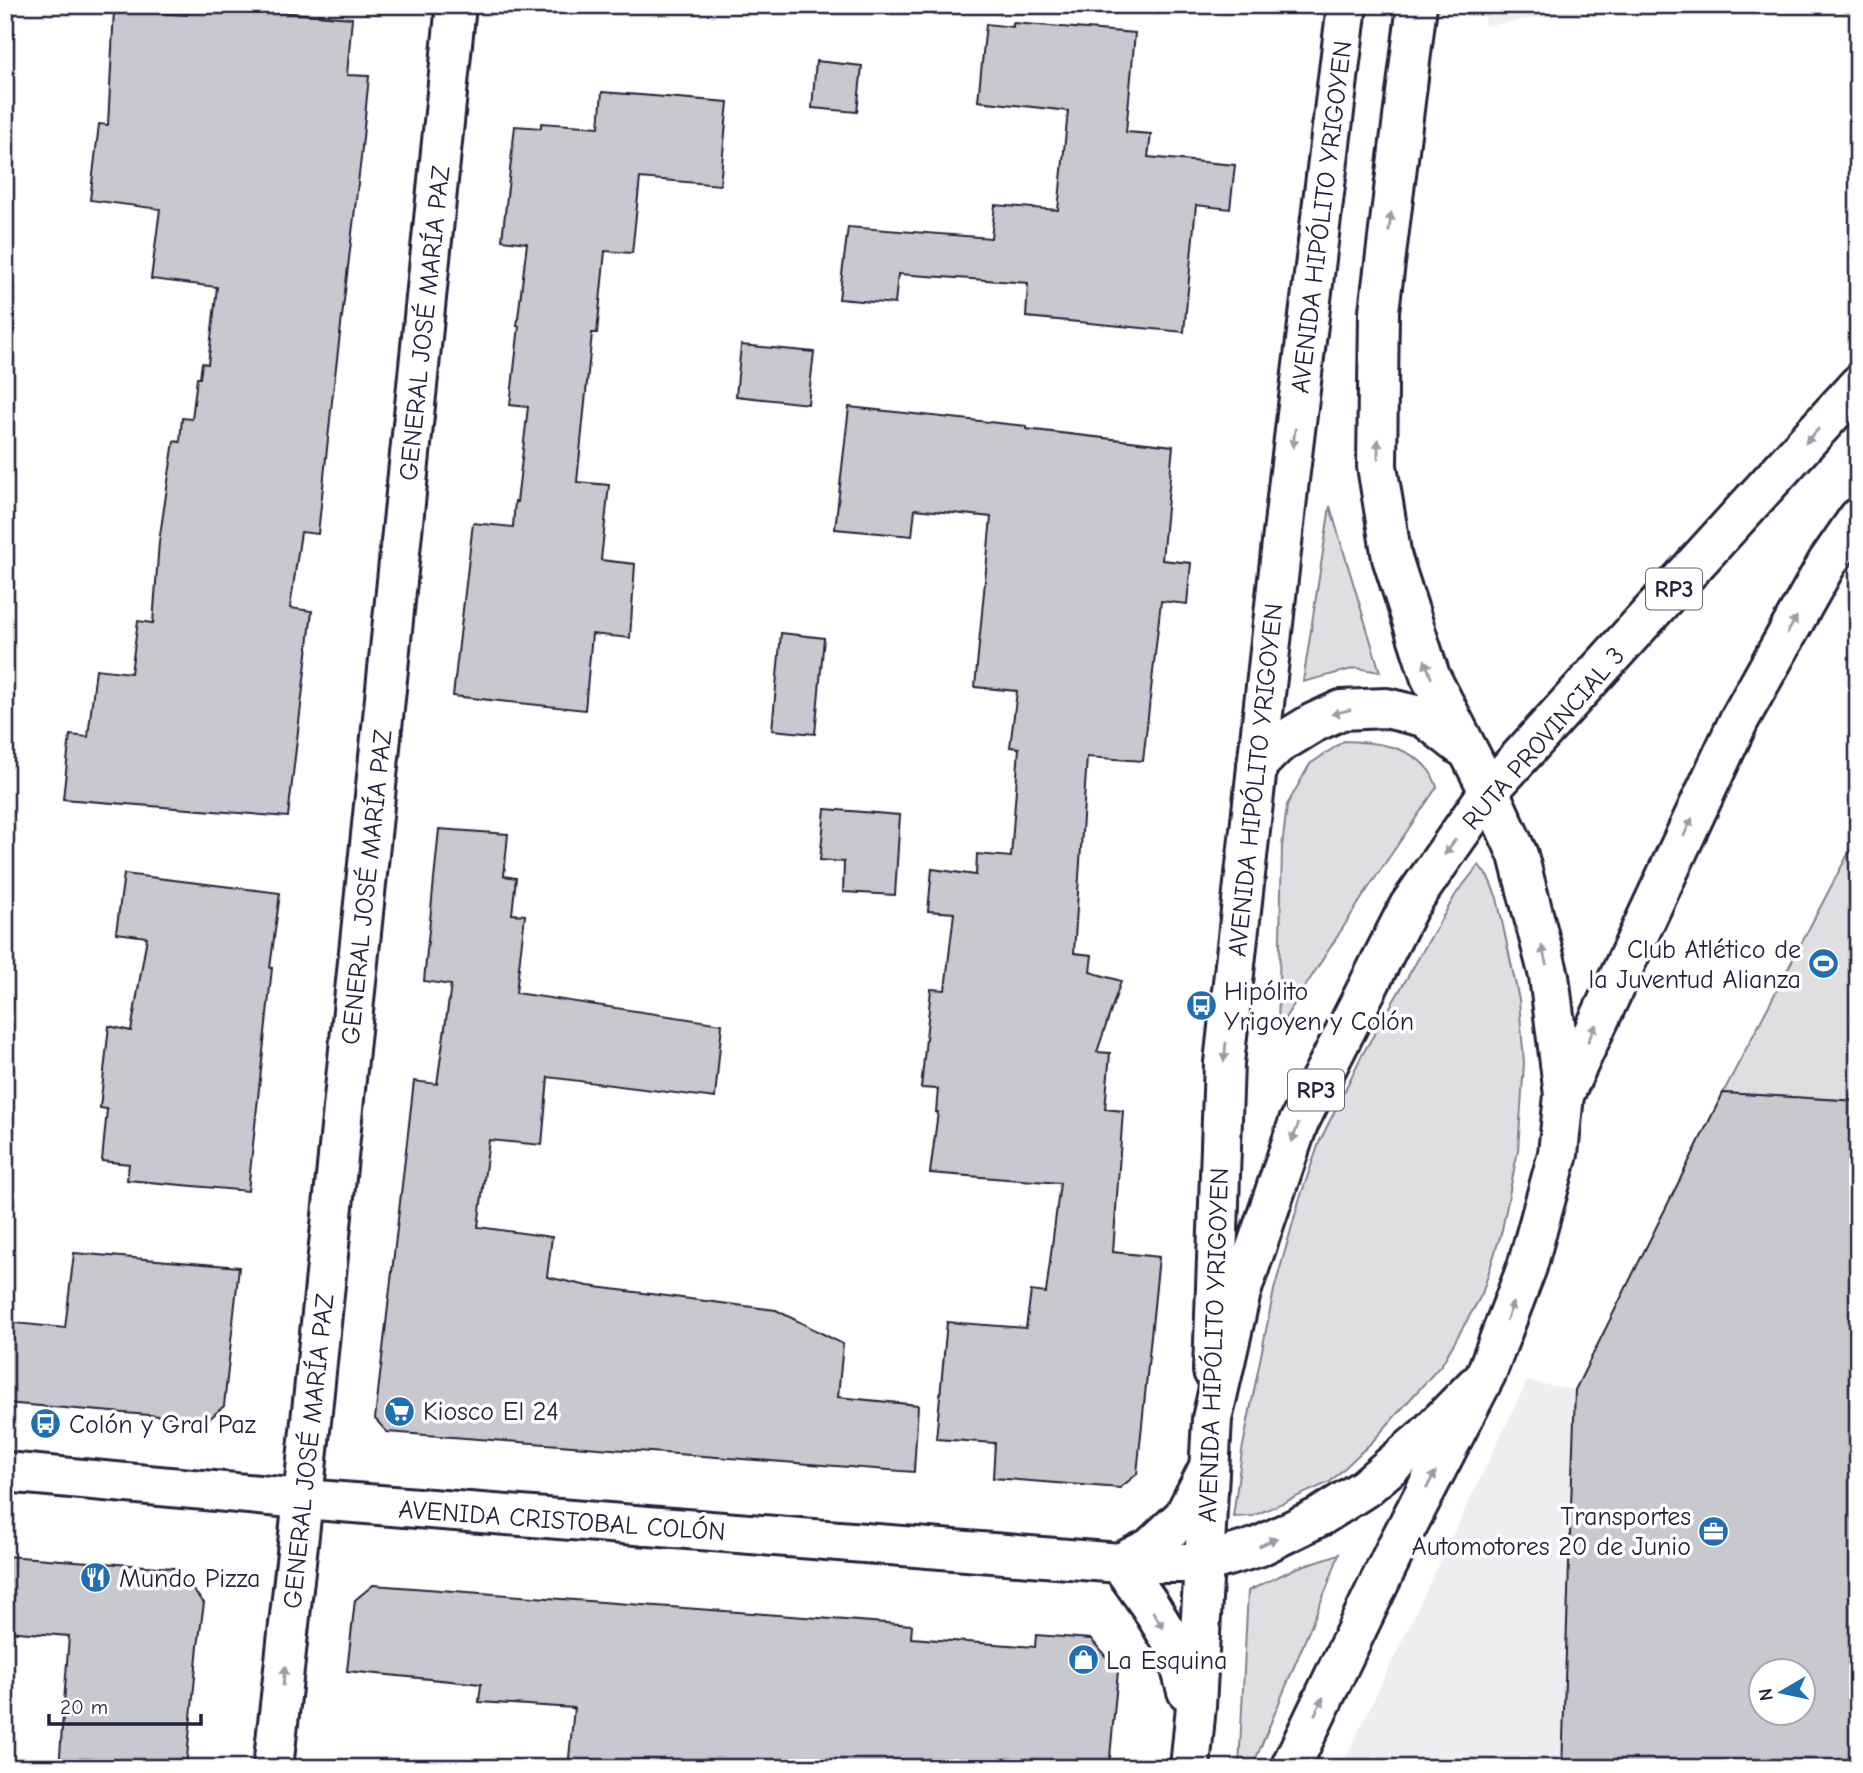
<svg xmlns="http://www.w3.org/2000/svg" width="1863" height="1773" viewBox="0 0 1863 1773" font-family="'Comic Neue',sans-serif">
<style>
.built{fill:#eeeef1}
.green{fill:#dfdfe2;stroke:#80808e;stroke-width:2}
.building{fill:#c8c8cf;stroke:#22223b;stroke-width:2;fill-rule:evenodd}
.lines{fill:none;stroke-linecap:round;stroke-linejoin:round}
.minor-casing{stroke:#22223b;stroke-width:44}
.secondary-casing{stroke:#22223b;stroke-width:44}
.primary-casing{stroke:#22223b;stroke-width:44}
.minor{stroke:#fff;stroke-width:38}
.secondary{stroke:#fff;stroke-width:38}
.primary{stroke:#fff;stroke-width:38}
.oneway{fill:#9c9ca7}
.labels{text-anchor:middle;stroke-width:7;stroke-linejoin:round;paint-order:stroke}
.shield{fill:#fff;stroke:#646476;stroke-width:2}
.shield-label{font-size:24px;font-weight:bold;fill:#22223b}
.street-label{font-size:26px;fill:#22223b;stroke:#fff}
.poi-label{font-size:26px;fill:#22223b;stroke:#fff;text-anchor:start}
</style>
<rect width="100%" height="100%" fill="#fff"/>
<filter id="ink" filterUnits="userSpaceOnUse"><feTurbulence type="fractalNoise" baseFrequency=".0143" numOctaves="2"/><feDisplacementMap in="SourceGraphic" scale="14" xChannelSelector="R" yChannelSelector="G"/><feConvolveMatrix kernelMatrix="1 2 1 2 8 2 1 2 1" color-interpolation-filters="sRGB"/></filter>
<g filter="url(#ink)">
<g class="built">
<path d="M1486 5H1623L1484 26Z"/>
<path d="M1527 1381 1575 1390 1562 1768H1343L1346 1757Z"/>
</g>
<g class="green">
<path d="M1330 506 1380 672 1356 668 1303 682Z"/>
<path d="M1344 741C1374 742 1411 745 1430 772 1433 776 1435 782 1437 787L1369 887 1278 1029 1282 847 1287 805 1310 764Z"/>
<path d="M1858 835V1101L1723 1093Z"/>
<path d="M1479 865 1489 879 1497 898 1519 1000 1524 1063 1518 1150 1502 1230 1482 1294 1442 1364 1372 1442 1330 1482 1253 1516 1233 1517 1242 1451 1274 1290 1299 1201 1319 1143 1362 1055 1456 894Z"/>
<path d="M1339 1554 1328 1585 1252 1768H1239L1248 1591 1296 1568Z"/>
</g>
<g class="building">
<path d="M188 5 352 18 347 75 369 76 361 158 332 401 318 534 301 532 290 608 312 611 288 817 63 799 70 735 88 737 96 669 131 673 138 621 153 623 159 542 174 441 180 442 182 418 192 419 197 378H200L202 363 208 364 217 287 151 279 160 209 90 200 99 124 108 125 114 10 187 15Z"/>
<path d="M1013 23 1135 33 1126 132 1151 134 1148 157 1235 165 1230 209 1196 205 1184 332 1026 317 1028 283 898 274 895 304 839 299 848 227 991 238 995 205 1058 210 1068 111 978 101 986 24 1013 27Z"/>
<path d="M816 61 862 66 857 112 812 108Z"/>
<path d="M602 92 728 102 720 185 640 178 632 253 605 251 597 333H592L577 482 609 485 601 560 635 564 630 638 592 634 585 710 453 696 473 523 513 527 515 501 517 502 528 407 510 405 519 326H517L527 243 502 240 515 126 541 128V123L599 127Z"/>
<path d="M741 345 814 352 808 404 736 396Z"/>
<path d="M849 407 1026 426V429L1173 446 1162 560 1191 563 1187 604 1161 601 1143 761 1087 757 1074 953 1092 955 1090 972 1121 981 1097 1052 1110 1053 1105 1109 1123 1111 1113 1252 1159 1257 1137 1474 1120 1488 993 1478 995 1443 936 1439 947 1322 1026 1328 1031 1291 1046 1293 1060 1183 930 1173 938 1112H936L938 1089 921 1088 931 989 945 990 954 913 928 911 932 869 976 875 977 854 1011 857 1019 748 1010 747 1017 691 975 687 991 517 915 509 912 536 835 529Z"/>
<path d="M781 633 824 638 815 734 772 730Z"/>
<path d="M825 809 900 815 895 895 843 892 844 862 820 860Z"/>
<path d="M439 829 508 834 504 876 516 878 512 914 525 915 516 993 722 1024 715 1098 548 1077 542 1145 489 1140 478 1227 552 1237 547 1277 588 1286 776 1310 843 1344 838 1397 918 1405 914 1472 387 1432 375 1419 414 1081 437 1084 451 985 424 981Z"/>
<path d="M124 874 280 893 270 968H272L248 1191 127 1180 129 1164 102 1161 107 1109 100 1108 109 1026 131 1031 147 937 116 933Z"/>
<path d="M1723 1093 1858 1101V1768H1562L1575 1390ZM1761 1671H1803V1713H1761Z"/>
<path d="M74 1253 239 1267 224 1406 208 1420 5 1403V1322L65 1328Z"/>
<path d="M5 1556 174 1568 204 1603 198 1646 186 1768H59L69 1636 5 1631Z"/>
<path d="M373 1585 912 1625 911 1638 1035 1647 1036 1635 1091 1639 1118 1671 1109 1768H568L574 1708 479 1702 481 1684 347 1671 355 1600Z"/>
</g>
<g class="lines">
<defs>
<path id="minor" d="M273 1768 303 1499 456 5"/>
<g id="secondary">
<path d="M1417 5 1379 311 1377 466 1392 558 1430 676 1489 791 1518 855 1549 976 1564 1095"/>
<path d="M1257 765 1277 745 1313 723 1341 710 1386 708 1424 717 1461 746"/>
<path d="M1213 1371 1224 1063 1289 480 1347 5"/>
<path d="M5 1472 303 1499 1120 1563H1204L1258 1547 1321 1516 1365 1488 1426 1436 1475 1386"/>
<path d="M1120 1563 1150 1548 1184 1516 1208 1469"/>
</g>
<g id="primary">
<path d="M1120 1563 1149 1604 1175 1647 1187 1691"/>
<path d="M1190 1768 1196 1706 1212 1419 1241 1292 1298 1124 1409 906 1489 791 1858 385"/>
<path d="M1290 1768 1398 1544 1486 1374 1527 1267 1558 1154 1564 1095 1739 720 1827 563 1858 518"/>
</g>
</defs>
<use href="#minor" class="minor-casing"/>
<use href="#secondary" class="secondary-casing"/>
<use href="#primary" class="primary-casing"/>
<use href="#minor" class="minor"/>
<use href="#secondary" class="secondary"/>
<use href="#primary" class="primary"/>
</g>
<defs><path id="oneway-solid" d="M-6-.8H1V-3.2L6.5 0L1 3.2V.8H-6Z" transform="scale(1.75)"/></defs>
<g class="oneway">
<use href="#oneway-solid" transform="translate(1390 222) rotate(-83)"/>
<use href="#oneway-solid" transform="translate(1812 436) rotate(132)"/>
<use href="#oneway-solid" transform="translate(1294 438) rotate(97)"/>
<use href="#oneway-solid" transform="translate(1378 449) rotate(-90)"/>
<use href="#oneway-solid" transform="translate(1792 625) rotate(-61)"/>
<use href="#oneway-solid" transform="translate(1428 669) rotate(-110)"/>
<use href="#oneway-solid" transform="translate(1341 712) rotate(166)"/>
<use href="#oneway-solid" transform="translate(1688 827) rotate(-65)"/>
<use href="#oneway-solid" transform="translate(1450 847) rotate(125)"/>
<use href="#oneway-solid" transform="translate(1544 955) rotate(-104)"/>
<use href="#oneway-solid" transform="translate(1592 1033) rotate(-65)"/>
<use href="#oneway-solid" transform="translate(1225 1052) rotate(96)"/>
<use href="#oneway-solid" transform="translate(1295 1133) rotate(110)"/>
<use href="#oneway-solid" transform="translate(1510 1311) rotate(-69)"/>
<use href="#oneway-solid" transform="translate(1431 1480) rotate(-62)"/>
<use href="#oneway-solid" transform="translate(1268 1542) rotate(-25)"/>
<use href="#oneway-solid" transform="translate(1158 1620) rotate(59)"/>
<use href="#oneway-solid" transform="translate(284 1676) rotate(-84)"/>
<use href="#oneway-solid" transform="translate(1319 1706) rotate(-64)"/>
</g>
</g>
<defs>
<symbol id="stadium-disc" viewBox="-11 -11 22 22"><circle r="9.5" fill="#1f6fb2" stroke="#fff"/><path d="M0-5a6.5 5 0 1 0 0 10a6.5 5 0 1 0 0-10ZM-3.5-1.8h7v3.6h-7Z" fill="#fff"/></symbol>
<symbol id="bus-disc" viewBox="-11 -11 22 22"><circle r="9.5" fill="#1f6fb2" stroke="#fff"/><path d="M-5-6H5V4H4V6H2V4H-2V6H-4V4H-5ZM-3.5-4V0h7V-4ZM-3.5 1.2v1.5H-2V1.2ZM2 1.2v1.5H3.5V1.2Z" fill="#fff"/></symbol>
<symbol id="supermarket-disc" viewBox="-11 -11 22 22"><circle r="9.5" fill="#1f6fb2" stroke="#fff"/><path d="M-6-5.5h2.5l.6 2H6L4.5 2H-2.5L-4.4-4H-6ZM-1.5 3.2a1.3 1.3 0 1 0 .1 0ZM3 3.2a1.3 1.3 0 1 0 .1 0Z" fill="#fff"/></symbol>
<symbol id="office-disc" viewBox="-11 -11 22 22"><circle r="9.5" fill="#1f6fb2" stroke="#fff"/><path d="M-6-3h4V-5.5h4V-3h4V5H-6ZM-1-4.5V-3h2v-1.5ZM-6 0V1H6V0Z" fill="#fff"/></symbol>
<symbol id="restaurant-disc" viewBox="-11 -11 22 22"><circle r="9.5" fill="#1f6fb2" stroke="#fff"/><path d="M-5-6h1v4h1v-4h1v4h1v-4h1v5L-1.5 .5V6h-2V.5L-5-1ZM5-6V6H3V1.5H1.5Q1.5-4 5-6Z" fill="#fff"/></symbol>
<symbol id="shop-disc" viewBox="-11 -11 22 22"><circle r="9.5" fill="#1f6fb2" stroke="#fff"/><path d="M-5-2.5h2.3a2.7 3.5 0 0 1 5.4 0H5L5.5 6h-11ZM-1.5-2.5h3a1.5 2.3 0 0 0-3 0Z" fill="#fff"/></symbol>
</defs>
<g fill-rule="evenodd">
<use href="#stadium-disc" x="1806" y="946" width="35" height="35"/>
<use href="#bus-disc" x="1184" y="988" width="35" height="35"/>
<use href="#supermarket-disc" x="382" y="1394" width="35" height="35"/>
<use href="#bus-disc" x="28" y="1406" width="35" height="35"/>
<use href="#office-disc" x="1696" y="1514" width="35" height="35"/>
<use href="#restaurant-disc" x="78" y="1560" width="35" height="35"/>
<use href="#shop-disc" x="1066" y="1642" width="35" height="35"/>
</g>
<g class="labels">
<g class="shield">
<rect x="1646" y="568.5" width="56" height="41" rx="5"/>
<rect x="1288" y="1069.5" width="56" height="41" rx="5"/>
</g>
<g class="shield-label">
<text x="1674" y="597">RP3</text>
<text x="1316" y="1098">RP3</text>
</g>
<g class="street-label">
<text transform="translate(1321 217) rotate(-83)" y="9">AVENIDA HIPÓLITO YRIGOYEN</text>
<text transform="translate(424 323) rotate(-84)" y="9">GENERAL JOSÉ MARÍA PAZ</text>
<text transform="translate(1543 738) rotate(-49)" y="9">RUTA PROVINCIAL 3</text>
<text transform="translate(1255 780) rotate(-84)" y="9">AVENIDA HIPÓLITO YRIGOYEN</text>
<text transform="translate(366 887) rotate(-84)" y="9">GENERAL JOSÉ MARÍA PAZ</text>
<text transform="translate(1213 1345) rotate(-88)" y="9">AVENIDA HIPÓLITO YRIGOYEN</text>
<text transform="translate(308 1451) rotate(-84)" y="9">GENERAL JOSÉ MARÍA PAZ</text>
<text transform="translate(562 1520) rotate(4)" y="9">AVENIDA CRISTOBAL COLÓN</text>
</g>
<g class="poi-label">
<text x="1801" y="958" text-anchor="end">Club Atlético de<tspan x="1801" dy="30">la Juventud Alianza</tspan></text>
<text x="1224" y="1000">Hipólito<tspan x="1224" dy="30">Yrigoyen y Colón</tspan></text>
<text x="423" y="1420">Kiosco El 24</text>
<text x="69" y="1433">Colón y Gral Paz</text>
<text x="1691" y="1525" text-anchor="end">Transportes<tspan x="1691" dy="30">Automotores 20 de Junio</tspan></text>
<text x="119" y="1587">Mundo Pizza</text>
<text x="1106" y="1669">La Esquina</text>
</g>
</g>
<rect width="1863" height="1773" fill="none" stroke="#fff" stroke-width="28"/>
<rect x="14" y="14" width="1835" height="1745" fill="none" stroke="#22223b" stroke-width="2.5" filter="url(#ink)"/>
<g transform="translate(1782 1692) rotate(261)"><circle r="33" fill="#ffffff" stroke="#a7a7b1" stroke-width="2"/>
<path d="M0-5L12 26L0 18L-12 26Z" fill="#1f6fb2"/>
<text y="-10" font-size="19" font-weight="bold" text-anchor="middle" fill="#22223b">N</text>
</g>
<path d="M49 1714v10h152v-10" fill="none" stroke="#22223b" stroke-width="3.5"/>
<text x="60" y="1714" font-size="21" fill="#22223b" stroke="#ffffff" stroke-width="5" paint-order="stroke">20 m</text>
</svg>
